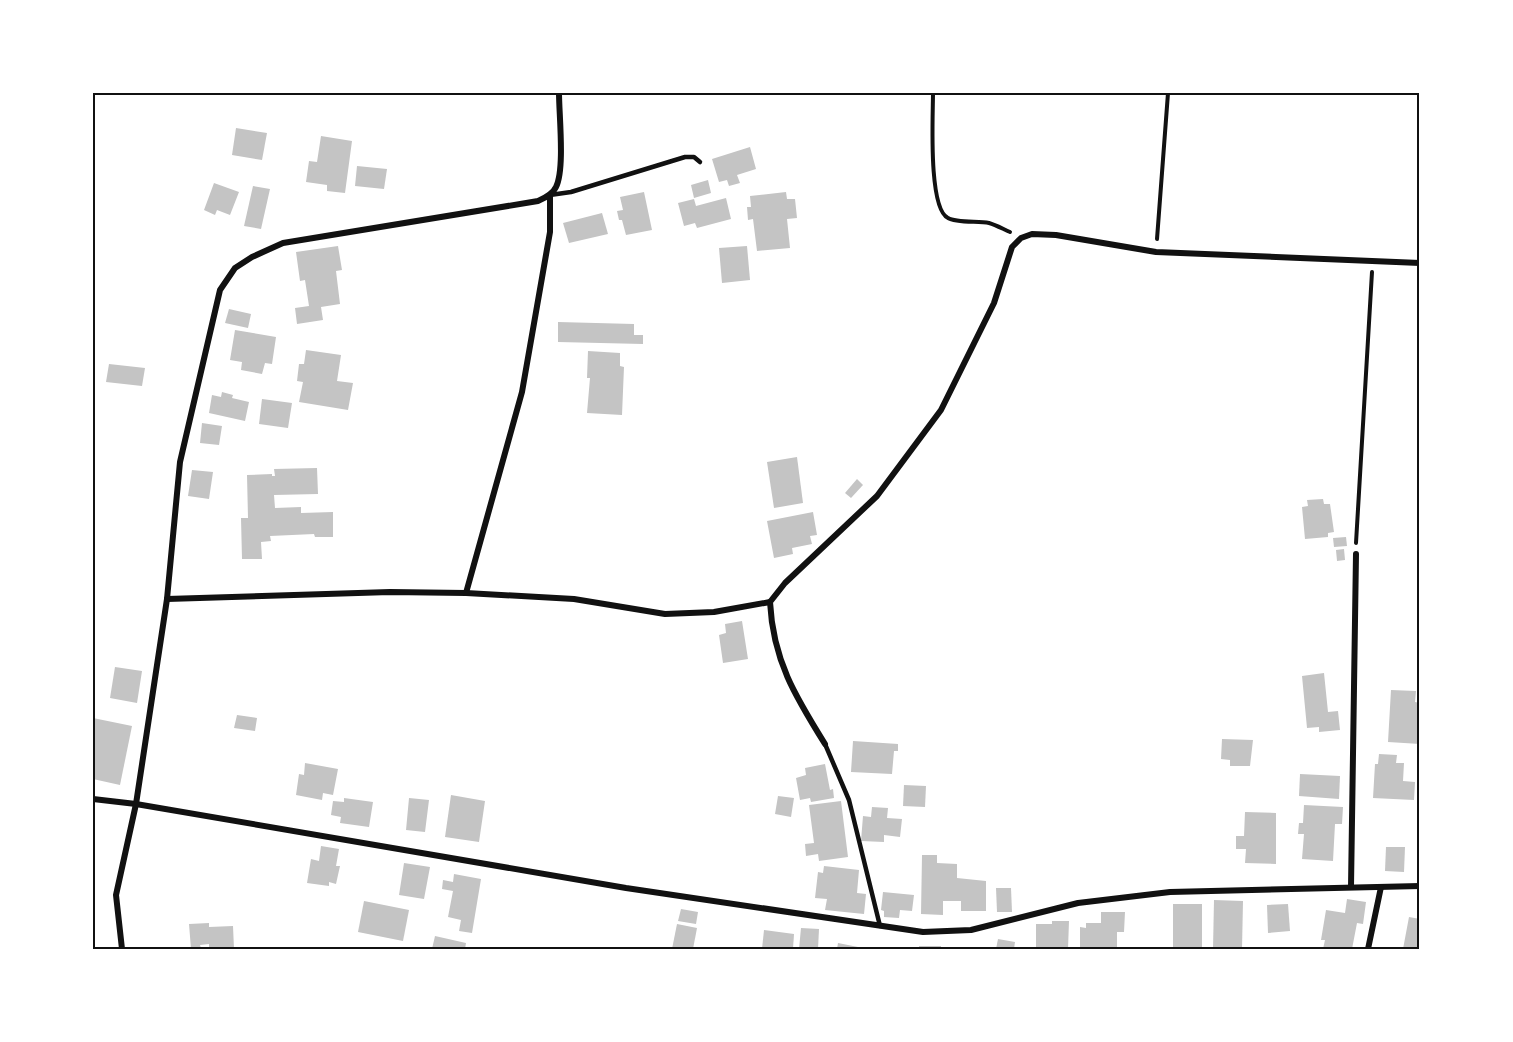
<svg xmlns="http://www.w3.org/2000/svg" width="1513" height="1042" viewBox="0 0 1513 1042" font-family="Signika,sans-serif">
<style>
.building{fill:#c4c4c4}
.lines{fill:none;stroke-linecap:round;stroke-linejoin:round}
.path{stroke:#111;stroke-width:4}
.service{stroke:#111;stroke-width:4.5}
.minor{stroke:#111;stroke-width:6}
.neatline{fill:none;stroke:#111;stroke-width:2}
</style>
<rect width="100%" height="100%" fill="#fff"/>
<g class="building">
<path d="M236 128 267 133 262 160 232 155Z"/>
<path d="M321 136 352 141 345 193 327 191V185L306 182 309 161 317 162Z"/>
<path d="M750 147 756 169 737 175 740 183 729 186 727 180 719 182 712 159Z"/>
<path d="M357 166 387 169 384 189 355 186Z"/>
<path d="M708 180 711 193 694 198 691 185Z"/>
<path d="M214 183 239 192 230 215 217 210 215 215 204 210Z"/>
<path d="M253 186 270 189 261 229 244 226Z"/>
<path d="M644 192 652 230 626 235 622 220H619L617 211 623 210 620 197Z"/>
<path d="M786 192 787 199H795L797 218 787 219 790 248 757 251 753 219 748 220 747 207H751L750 196Z"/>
<path d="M726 198 731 219 697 228 695 223 684 226 678 203 694 199 696 206Z"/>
<path d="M602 213 608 234 569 243 563 223Z"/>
<path d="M338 246 342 270 336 271 340 304 321 307 323 320 297 324 295 308 309 306 305 280 300 281 296 252Z"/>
<path d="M747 246 750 280 722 283 719 248Z"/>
<path d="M229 309 251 314 248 328 225 323Z"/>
<path d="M558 322 634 324V335H643V344L558 342Z"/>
<path d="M235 330 276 337 272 364 265 363 262 374 241 370 242 362 230 360Z"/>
<path d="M306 350 341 355 337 381 353 383 348 410 299 402 303 382 297 381 299 364H304Z"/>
<path d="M588 351 620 353V366L624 367 622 415 587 413 590 378H587Z"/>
<path d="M109 364 145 368 142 386 106 382Z"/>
<path d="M222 392 233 395 232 398 249 402 245 421 209 413 212 395 221 397Z"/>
<path d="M262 399 292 403 288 428 259 424Z"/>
<path d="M202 423 222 426 219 445 200 443Z"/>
<path d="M797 457 803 503 774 508 767 462Z"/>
<path d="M317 468 318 494 274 495 275 508 301 507V513L333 512V537H315L314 534 270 536 271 541 261 542 262 559H242L241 518H248L247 475 272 474V476H275L274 469Z"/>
<path d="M192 470 213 472 209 499 188 496Z"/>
<path d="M857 479 863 485 851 498 845 493Z"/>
<path d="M1323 499 1324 504H1330L1334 532 1328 533V537L1305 539 1302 507 1308 506 1307 500Z"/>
<path d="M813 512 817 535 810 536 812 544 792 548 793 554 774 558 767 521Z"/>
<path d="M1346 537 1347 546 1334 547 1333 538Z"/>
<path d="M1344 549 1345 560 1337 561 1336 550Z"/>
<path d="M742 621 748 659 723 663 719 635 726 633 725 624Z"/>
<path d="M115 667 142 671 137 703 110 698Z"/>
<path d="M1324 673 1328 712 1338 711 1340 730 1319 732V727L1307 728 1302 676Z"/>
<path d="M1391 690 1416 691 1415 702 1420 703V744L1388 742Z"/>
<path d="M237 715 257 718 255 731 234 728Z"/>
<path d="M93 718 132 726 120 785 93 779Z"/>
<path d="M1222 739 1253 740 1250 766H1230V760L1221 759Z"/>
<path d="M853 741 898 744V751H894L892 774 851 772Z"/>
<path d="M1379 754 1397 755 1396 763H1404L1403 781 1415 782 1414 800 1373 798 1375 764H1378Z"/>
<path d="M305 763 338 769 333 795 323 793 322 800 296 795 299 774 304 775Z"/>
<path d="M825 764 830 790 833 789 834 798 811 802 810 798 800 800 796 778 806 775 805 768Z"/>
<path d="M1300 774 1340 776 1339 799 1299 796Z"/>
<path d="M904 785 926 786 925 807 903 806Z"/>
<path d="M451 795 485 801 479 842 445 837Z"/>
<path d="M778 796 794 798 791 817 775 814Z"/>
<path d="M344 798 373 802 369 827 340 823 341 817 331 815 333 801 344 802Z"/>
<path d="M409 798 429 800 425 832 406 830Z"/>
<path d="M841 801 848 857 819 861 818 854 806 856 805 844 814 843 809 805Z"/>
<path d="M1304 805 1343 807 1342 824H1335L1333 861 1302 859 1304 834H1298L1299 823H1303Z"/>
<path d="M872 807 888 808 887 818 902 819 900 837 884 835V842L861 841 863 816 871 817Z"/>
<path d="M1245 812 1276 813V864L1245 863 1246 849H1236V836H1244Z"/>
<path d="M321 846 339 849 336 866H340L336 884 329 882V886L307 883 311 859 319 861Z"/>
<path d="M1386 847H1405L1404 872 1385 871Z"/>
<path d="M922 855H937V863L957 864V878L986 881V911H961V901H943V915L921 914Z"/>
<path d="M404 863 430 867 424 899 399 895Z"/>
<path d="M824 866 859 870 857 893 866 894 864 914 825 910 827 899 815 898 818 872 823 873Z"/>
<path d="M454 874 481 879 472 933 459 931 461 920 448 917 453 891 442 889 443 880 453 882Z"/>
<path d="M996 888H1011L1012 912H997Z"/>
<path d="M883 892 914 895 912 911 900 910 899 918 884 917V911L881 910Z"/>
<path d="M1347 899 1366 902 1363 924 1357 923 1352 949H1323L1325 940H1321L1326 910 1345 913Z"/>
<path d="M1214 900 1243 901 1242 949H1213Z"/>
<path d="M364 901 409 910 403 941 358 932Z"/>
<rect x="1173" y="904" width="29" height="45"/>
<path d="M1288 904 1290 931 1268 933 1267 905Z"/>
<path d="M681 909 698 912 696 924 678 921Z"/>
<path d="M1101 912H1125L1124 932H1117V949H1080V927L1086 928V923H1101Z"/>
<path d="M1409 917 1420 919V949H1403Z"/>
<path d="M1052 921H1069L1068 949H1038L1036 947V924H1052Z"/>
<path d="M209 923V927L233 926 234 949H209V944L200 945 201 948 191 949 189 924Z"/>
<path d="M677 924 697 928 693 949H672Z"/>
<path d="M801 928 819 929 818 949H799Z"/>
<path d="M764 930 794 934 793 949H762Z"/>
<path d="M435 936 466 943 465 949H432Z"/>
<path d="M998 939 1015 942 1014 949H996Z"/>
<path d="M838 943 863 948V949H837Z"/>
<rect x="919" y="946" width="22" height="3"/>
</g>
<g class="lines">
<g class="path">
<path d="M933 93C933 116 928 208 948 218 956 223 978 221 989 223 996 225 1003 229 1010 232"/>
<path d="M1157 239 1168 93"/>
<path d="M1356 543 1372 272"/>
</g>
<g class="service">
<path d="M550 195 571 192 685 157H694L700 162"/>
<path d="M825 744 849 800 880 926"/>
</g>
<g class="minor">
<path d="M466 593 522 392 550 232V195"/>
<path d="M167 599 390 592 466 593 574 599 665 614 714 612 770 602"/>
<path d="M825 744C795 696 773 660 770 602L785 583 877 496 941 410 994 303 1012 247 1021 238 1032 234 1056 235 1156 252 1420 263"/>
<path d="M93 799 136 804 626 888 923 932 971 930 1078 903 1170 892 1420 886"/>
<path d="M1351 887 1356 554"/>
<path d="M122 949 116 895 136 804 167 599 180 462 220 290 235 268 252 257 283 243 538 201C545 198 553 194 556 187 565 169 559 115 559 93"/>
<path d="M1368 949 1381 887"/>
</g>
</g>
<rect width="1513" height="1042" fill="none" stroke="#ffffff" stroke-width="189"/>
<rect x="94" y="94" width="1324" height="854" class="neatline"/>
</svg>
